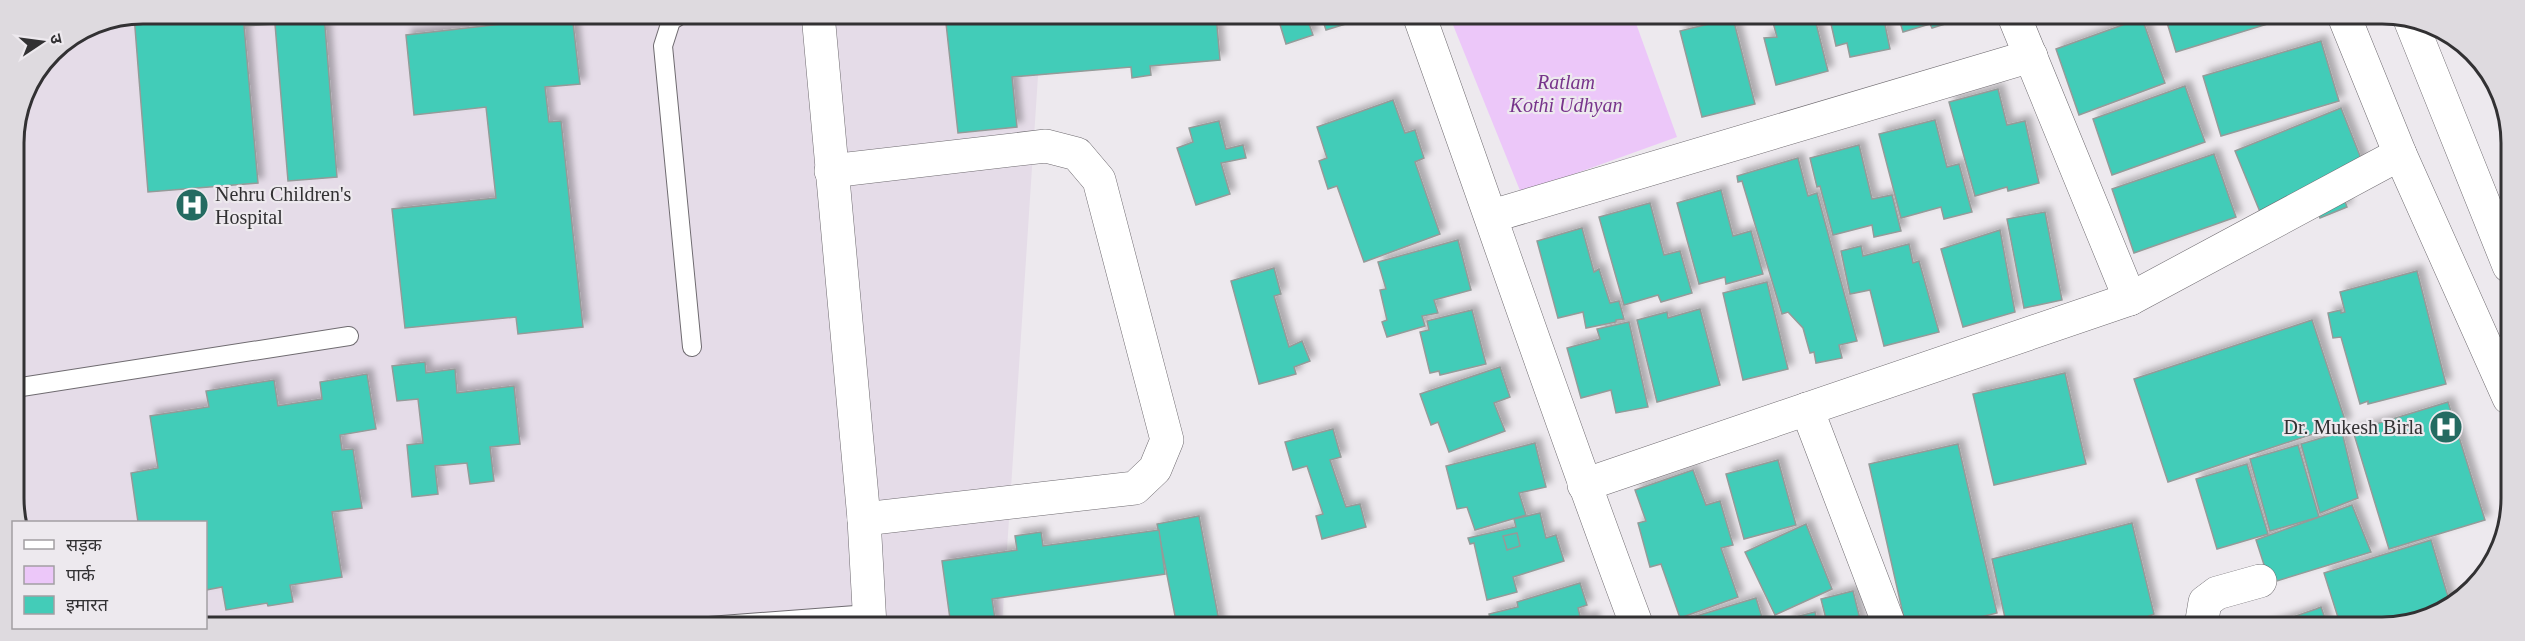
<svg xmlns="http://www.w3.org/2000/svg" width="2525" height="641" viewBox="0 0 2525 641" font-family="'Times New Roman','Noto Sans Devanagari',serif">
<style>
.built{fill:#e5dce8}
.green{fill:#ecc7f9}
.building{fill:#43ccb8;stroke:#949b99;stroke-width:1.5;filter:url(#shadow)}
.lines{fill:none;stroke-linecap:round;stroke-linejoin:round}
.lane-casing{stroke:#6f6b70;stroke-width:20}
.street-casing{stroke:#6f6b70;stroke-width:34}
.secondary-casing{stroke:#6f6b70;stroke-width:34}
.lane{stroke:#fff;stroke-width:18}
.street{stroke:#fff;stroke-width:33}
.secondary{stroke:#fff;stroke-width:33}
.labels{text-anchor:middle;stroke-width:4.5;stroke-linejoin:round;paint-order:stroke}
.park-label{font-size:20px;font-style:italic;fill:#77348b;stroke:#ede9ee}
.poi-label{font-size:20px;fill:#323133;stroke:#ede9ee;text-anchor:start}
.rim{fill:none;stroke:#323133;stroke-width:3}
</style>
<defs>
<filter id="shadow"><feDropShadow dx="5.5" dy="-5.5" stdDeviation="3" flood-color="#0004"/></filter>
</defs>
<rect width="100%" height="100%" fill="#ede9ee"/>
<path class="built" d="M143 14 1042 15 1002 626 206 625V522H16L14 134 23 93 52 51 94 23Z"/>
<path class="green" d="M1449 15H1633L1677 137 1521 193Z"/>
<g class="building">
<path d="M143 14H324L337 177 288 181 275 24 244 26 258 183 148 192 134 15Z"/>
<path d="M520 14H572L580 84 545 87 549 122 561 121 583 327 518 334 516 317 405 328 392 209 496 198 486 107 414 115 406 35 520 22Z"/>
<path d="M945 14 1216 15 1220 60 1150 66 1151 75 1132 78 1131 67 1012 77 1017 127 958 133Z"/>
<path d="M1277 15H1306L1313 35 1286 44Z"/>
<path d="M1321 15H1361L1362 19 1326 30Z"/>
<path d="M1771 15H1814L1828 71 1776 85 1764 38 1777 37Z"/>
<path d="M1829 15H1883L1890 49 1850 57 1847 43 1836 46Z"/>
<path d="M1898 15 1957 16 1958 20 1932 28 1930 24 1903 32Z"/>
<path d="M2165 16H2284V19L2176 52Z"/>
<path d="M1733 18 1755 104 1702 117 1680 31Z"/>
<path d="M2142 18 2165 83 2079 115 2056 49Z"/>
<path d="M2321 41 2339 101 2221 136 2203 76Z"/>
<path d="M2185 86 2205 142 2112 175 2093 119Z"/>
<path d="M1998 89 2007 125 2025 121 2039 183 2008 191 2007 187 1975 196 1949 102Z"/>
<path d="M1393 100 1405 133 1415 130 1424 158 1415 162 1440 234 1364 262 1337 186 1328 189 1319 161 1327 158 1317 127Z"/>
<path d="M2341 108 2370 181 2342 193 2347 207 2320 218 2315 204 2265 224 2235 151Z"/>
<path d="M1935 120 1947 167 1959 164 1972 212 1944 219 1941 207 1901 218 1879 134Z"/>
<path d="M1219 121 1226 149 1243 145 1246 158 1221 163 1230 194 1196 205 1177 148 1193 142 1189 128Z"/>
<path d="M1859 145 1872 199 1892 195 1901 231 1874 237 1872 225 1833 235 1820 186 1817 187 1810 158Z"/>
<path d="M2214 154 2236 217 2134 253 2112 189Z"/>
<path d="M1798 158 1808 196 1817 193 1857 341 1839 345 1842 358 1816 363 1814 352 1810 353 1803 328 1788 312 1782 314 1742 181 1738 182 1737 176Z"/>
<path d="M1721 190 1733 236 1751 231 1763 274 1726 284 1725 277 1699 284 1677 203Z"/>
<path d="M1650 203 1664 255 1680 251 1692 293 1661 302 1658 295 1624 305 1599 217Z"/>
<path d="M2045 212 2062 300 2024 308 2007 219Z"/>
<path d="M1582 228 1594 272 1599 269 1610 303 1619 301 1624 319 1616 320V322L1586 328 1583 312 1558 318 1537 241Z"/>
<path d="M2000 230 2015 312 1963 327 1941 249Z"/>
<path d="M1458 240 1471 290 1434 300 1438 313 1422 316 1425 326 1387 337 1382 322 1387 320 1380 290 1386 289 1378 262Z"/>
<path d="M1909 244 1913 263 1919 261 1939 332 1884 346 1870 290 1850 294 1841 251 1861 246 1863 256Z"/>
<path d="M1274 268 1281 294 1274 296 1289 347 1302 341 1310 361 1294 367 1296 374 1259 384 1231 281Z"/>
<path d="M2417 271 2446 384 2368 404V401L2360 404 2341 337 2333 338 2328 313 2341 310V313L2345 312 2340 292Z"/>
<path d="M1767 282 1788 369 1743 380 1723 293Z"/>
<path d="M1700 309 1720 385 1657 402 1637 320 1667 312 1668 318Z"/>
<path d="M1472 310 1486 364 1440 375 1439 371 1430 373 1420 332 1429 330 1427 321Z"/>
<path d="M2312 320 2346 423 2168 482 2134 379Z"/>
<path d="M1629 322 1648 407 1616 413 1611 390 1581 398 1567 348 1600 339 1597 329Z"/>
<path d="M425 362 426 373 455 369 457 393 514 386 520 444 490 447 494 481 470 484 467 463 435 466 438 494 412 497 407 445 423 443 418 399 397 401 392 366Z"/>
<path d="M1500 367 1510 397 1494 403 1505 431 1449 452 1438 422 1431 425 1420 394Z"/>
<path d="M2065 373 2086 464 1994 485 1973 394Z"/>
<path d="M367 374 376 429 340 435 342 450 353 449 362 508 332 512 342 577 290 585 293 602 268 606 267 603 226 610 222 587 206 590V522H138L131 473 158 468 150 416 209 407 206 391 274 380 278 406 322 399 320 382Z"/>
<path d="M2448 402 2485 520 2389 549 2353 431Z"/>
<path d="M1333 429 1341 457 1330 460 1346 507 1360 504 1366 527 1322 539 1316 516 1323 514 1307 466 1293 470 1285 442Z"/>
<path d="M2342 432 2358 498 2320 513 2301 444Z"/>
<path d="M1535 443 1546 487 1519 493 1526 515 1475 530 1467 507 1457 509 1446 466Z"/>
<path d="M1958 444 1997 613 1939 627H1906L1869 464Z"/>
<path d="M2298 445 2319 517 2270 531 2250 459Z"/>
<path d="M1778 460 1796 525 1744 539 1726 474Z"/>
<path d="M2247 464 2268 534 2217 549 2196 479Z"/>
<path d="M1693 470 1706 505 1720 501 1733 545 1721 548 1738 597 1680 618 1661 564 1650 567 1638 523 1646 521 1635 490Z"/>
<path d="M2352 505 2371 552 2270 583 2256 540Z"/>
<path d="M1540 513 1546 538 1556 535 1564 561 1513 577 1517 592 1487 600 1474 543 1470 544 1468 538 1516 527 1514 519Z"/>
<path d="M1199 516 1220 626H1177L1157 524Z"/>
<path d="M2132 523 2154 614 2149 616 2152 625 2144 627H2007L1992 559Z"/>
<path d="M1806 524 1832 589 1775 615 1745 552Z"/>
<path d="M1159 530 1165 574 992 599 996 626H951L942 561 1017 550 1015 536 1041 532 1043 546Z"/>
<path d="M1517 533 1520 546 1507 550 1503 536Z"/>
<path d="M2431 540 2450 603 2391 627H2341L2324 573Z"/>
<path d="M1580 583 1587 605 1578 608 1581 620 1593 617 1595 626H1492L1489 614 1518 607 1517 602Z"/>
<path d="M1853 591 1862 627H1828L1821 599Z"/>
<path d="M1756 598 1765 627H1682L1680 621Z"/>
<path d="M2321 607 2328 627H2264L2316 609Z"/>
<path d="M1815 612 1818 627H1790L1788 619Z"/>
</g>
<g class="lines">
<defs>
<g id="lane">
<path d="M682 14 671 21 663 46 692 347"/>
<path d="M15 388 349 336"/>
<path d="M709 626 869 614"/>
</g>
<g id="street">
<path d="M818 14 864 519 870 626"/>
<path d="M1419 15C1492 218 1561 424 1637 626"/>
<path d="M2014 16 2130 299"/>
<path d="M831 171 1046 146 1077 154 1099 180 1167 440 1155 469 1135 488 864 519"/>
<path d="M1492 216 2031 56"/>
<path d="M1807 409 1890 627"/>
<path d="M1584 485 2130 299 2400 154"/>
<path d="M2205 627 2202 620 2205 602 2217 593 2260 581"/>
</g>
<g id="secondary">
<path d="M2344 16 2400 154 2509 398"/>
<path d="M2409 17 2509 266"/>
</g>
</defs>
<use href="#lane" class="lane-casing"/>
<use href="#street" class="street-casing"/>
<use href="#secondary" class="secondary-casing"/>
<use href="#lane" class="lane"/>
<use href="#street" class="street"/>
<use href="#secondary" class="secondary"/>
</g>
<defs>
<symbol id="hospital-disc" viewBox="-11 -11 22 22"><circle r="9.5" fill="#246b61" stroke="#ede9ee"/><path d="M-5-5h3v3.5h4V-5h3V5h-3V1.5h-4V5h-3Z" fill="#fff"/></symbol>
</defs>
<g fill-rule="evenodd">
<use href="#hospital-disc" x="173" y="186" width="38" height="38"/>
<use href="#hospital-disc" x="2427" y="408" width="38" height="38"/>
</g>
<g class="labels">
<g class="park-label">
<text x="1566" y="89">Ratlam<tspan x="1566" dy="23">Kothi Udhyan</tspan></text>
</g>
<g class="poi-label">
<text x="215" y="201">Nehru Children's<tspan x="215" dy="23">Hospital</tspan></text>
<text x="2423" y="434" text-anchor="end">Dr. Mukesh Birla</text>
</g>
</g>
<path d="M0 0H2525V641H0ZM143 24H2382A119 119 0 0 1 2501 143V498A119 119 0 0 1 2382 617H143A119 119 0 0 1 24 498V143A119 119 0 0 1 143 24Z" fill="#dedadf" fill-rule="evenodd"/>
<path class="rim" d="M143 24H2382A119 119 0 0 1 2501 143V498A119 119 0 0 1 2382 617H143A119 119 0 0 1 24 498V143A119 119 0 0 1 143 24Z"/>
<rect x="12" y="521" width="195" height="108" fill="#ede9ee" stroke="#a29fa3" stroke-width="1.5"/>
<rect x="24" y="540" width="30" height="9" fill="#ffffff" stroke="#a29fa3" stroke-width="1.5"/>
<text x="66" y="551" font-size="18" fill="#323133">सड़क</text>
<rect x="24" y="566" width="30" height="18" fill="#ecc7f9" stroke="#a29fa3" stroke-width="1.5"/>
<text x="66" y="581" font-size="18" fill="#323133">पार्क</text>
<rect x="24" y="596" width="30" height="18" fill="#43ccb8" stroke="#a29fa3" stroke-width="1.5"/>
<text x="66" y="611" font-size="18" fill="#323133">इमारत</text>
<g transform="translate(42 42) rotate(77)" stroke="#ede9ee" stroke-width="4.5" paint-order="stroke">
<path d="M0-4.5L10 22L0 15L-10 22Z" fill="#323133"/>
<text y="-9" font-size="16" font-weight="bold" text-anchor="middle" fill="#323133">उ</text>
</g>
</svg>
